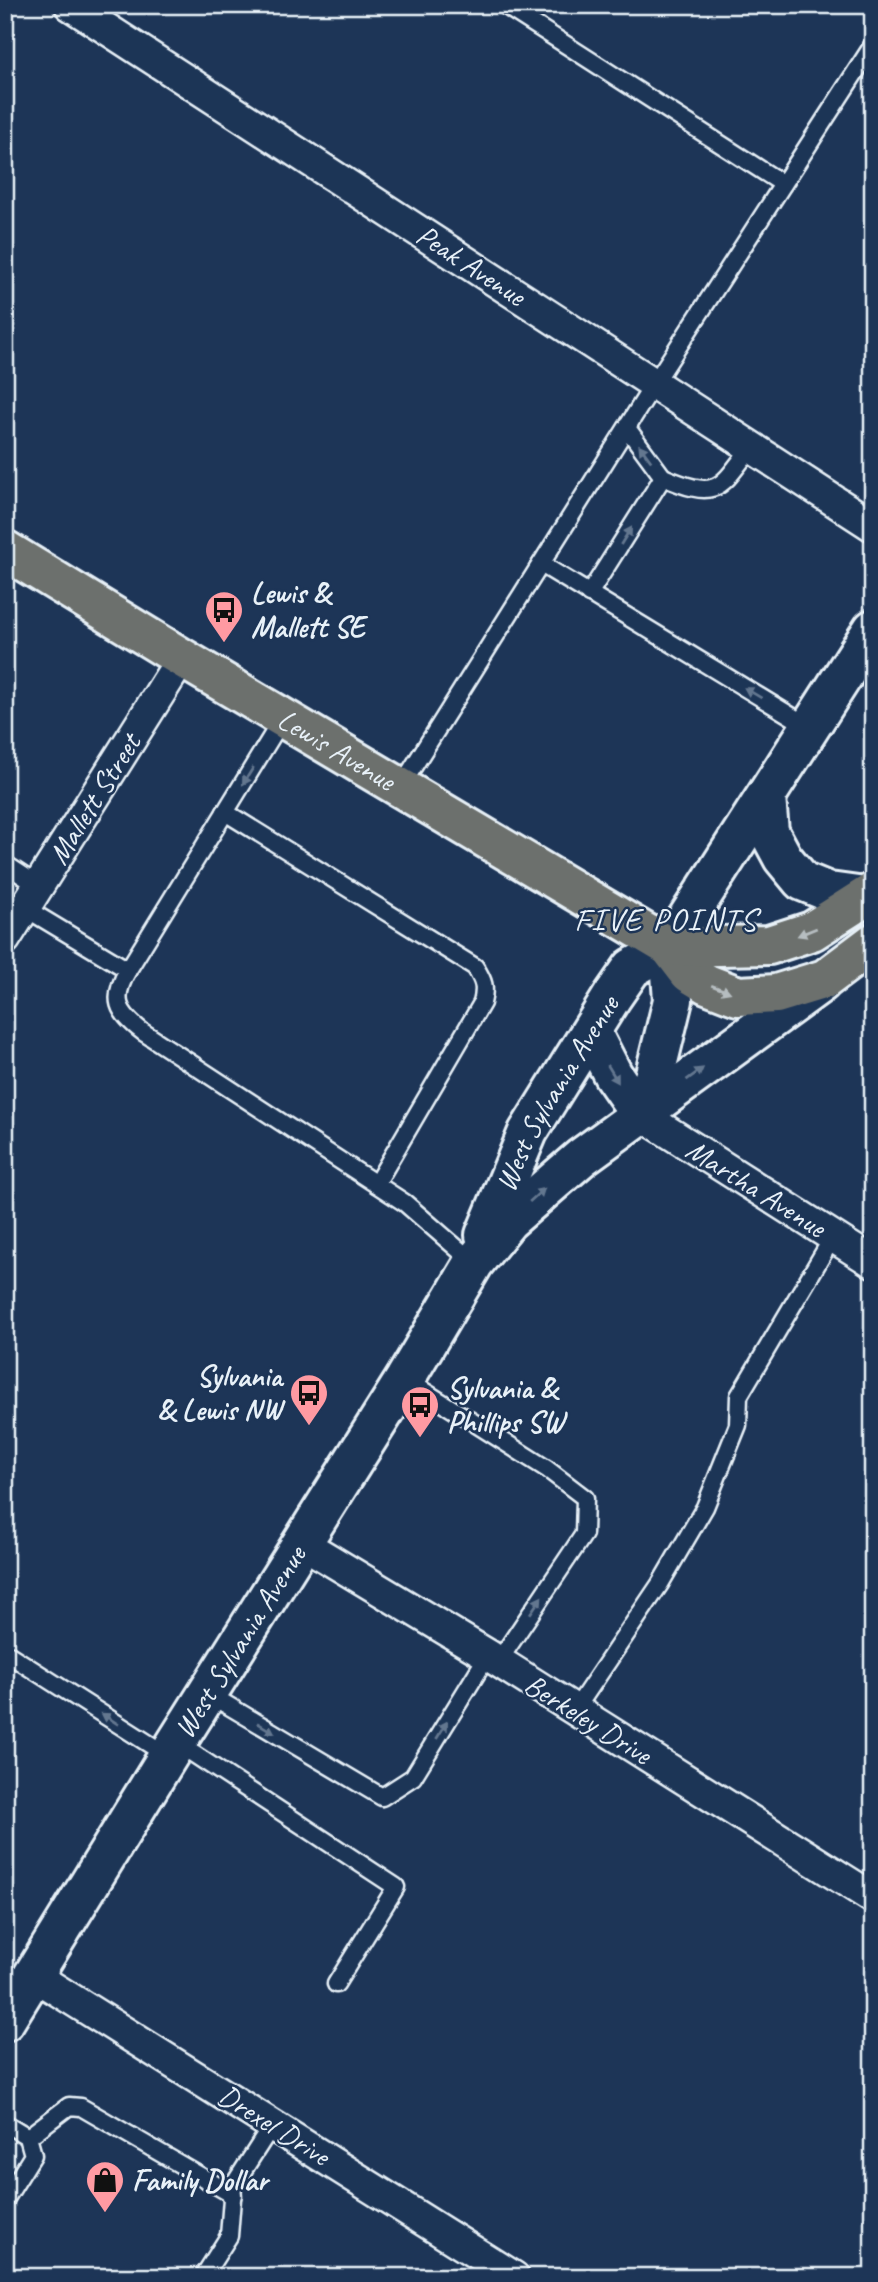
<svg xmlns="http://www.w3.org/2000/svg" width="878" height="2282" viewBox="0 0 878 2282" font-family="Caveat,sans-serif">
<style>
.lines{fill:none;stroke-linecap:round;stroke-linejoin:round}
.service-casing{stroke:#e8f1f8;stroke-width:21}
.minor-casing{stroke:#e8f1f8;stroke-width:35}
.secondary-casing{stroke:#e8f1f8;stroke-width:44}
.primary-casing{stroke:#e8f1f8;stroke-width:44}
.service{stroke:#1d3557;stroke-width:16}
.minor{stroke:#1d3557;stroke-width:30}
.secondary{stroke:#1d3557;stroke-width:38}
.primary{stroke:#6c706d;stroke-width:38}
.oneway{fill:#64778f}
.oneway2{fill:#b6bdc0}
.labels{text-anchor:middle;stroke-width:5;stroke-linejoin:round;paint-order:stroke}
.street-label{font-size:30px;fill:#e8f1f8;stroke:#1d3557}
.poi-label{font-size:30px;font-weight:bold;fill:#e8f1f8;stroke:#1d3557;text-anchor:start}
.neighbourhood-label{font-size:32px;letter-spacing:2px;fill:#e8f1f8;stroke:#1d3557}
</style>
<rect width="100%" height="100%" fill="#1d3557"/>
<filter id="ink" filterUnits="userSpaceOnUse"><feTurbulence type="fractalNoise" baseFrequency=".0143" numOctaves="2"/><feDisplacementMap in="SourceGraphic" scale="14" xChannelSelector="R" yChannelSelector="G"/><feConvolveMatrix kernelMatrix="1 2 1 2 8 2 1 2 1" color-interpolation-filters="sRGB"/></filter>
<g filter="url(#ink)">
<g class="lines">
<defs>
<g id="service">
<path d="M504 5 783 184"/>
<path d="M627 428 663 477"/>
<path d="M541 564 811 728"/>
<path d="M589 594 663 477C718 500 719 490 752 446"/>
<path d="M283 718 128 970C111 999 117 1012 143 1032L405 1203 474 1263"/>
<path d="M400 788 654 384 873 45"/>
<path d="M225 812 475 967C484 981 486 987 482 1003L376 1184"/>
<path d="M5 864 39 886"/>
<path d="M25 908 128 970"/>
<path d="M405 1379 547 1469 585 1498 584 1534 498 1662"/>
<path d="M5 1652 168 1756"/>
<path d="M207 1693 382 1797 413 1777 488 1655"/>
<path d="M575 1710 660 1584 705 1507 738 1425 739 1396 833 1237"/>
<path d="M177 1743 396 1887 336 1984"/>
<path d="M5 2123 28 2137 33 2155 5 2200"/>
<path d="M28 2137 69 2106 81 2107 233 2195"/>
<path d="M203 2277 229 2236 233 2186 273 2124"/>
</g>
<g id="minor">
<path d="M70 5 873 526"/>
<path d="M5 939 182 658"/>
<path d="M640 1114 873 1262"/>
<path d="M302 1543 488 1655 873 1898"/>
<path d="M33 1975 514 2277"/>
</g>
<g id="secondary">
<path d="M766 798 769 832 783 858 802 881 829 892 865 897"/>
<path d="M591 1032 613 1075 640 1114"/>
<path d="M640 1114 654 1078 673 1000 669 947"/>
<path id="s1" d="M485 1235 528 1132 612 997 632 968 669 947 873 629"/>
<path id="s2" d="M5 2021 168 1756 405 1379 474 1263 508 1221 582 1157 821 983"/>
</g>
<g id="primary">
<path id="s3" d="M5 550 182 658 669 947 689 973 707 984 738 996 776 994 825 979 873 943"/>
<path d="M669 947 769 945 812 931 873 892"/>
</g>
</defs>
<use href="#service" class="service-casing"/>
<use href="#minor" class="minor-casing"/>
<use href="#secondary" class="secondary-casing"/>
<use href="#primary" class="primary-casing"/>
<use href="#service" class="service"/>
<use href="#minor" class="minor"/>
<use href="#secondary" class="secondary"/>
<use href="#primary" class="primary"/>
</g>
<defs><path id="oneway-solid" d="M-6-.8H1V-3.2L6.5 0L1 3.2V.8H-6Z" transform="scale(1.75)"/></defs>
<g class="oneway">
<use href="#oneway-solid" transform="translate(645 453) rotate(-126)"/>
<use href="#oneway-solid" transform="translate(626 536) rotate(-58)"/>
<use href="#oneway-solid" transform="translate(753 693) rotate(-149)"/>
<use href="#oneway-solid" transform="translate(248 776) rotate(122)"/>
<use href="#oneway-solid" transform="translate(613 1074) rotate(59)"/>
<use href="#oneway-solid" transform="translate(695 1074) rotate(-36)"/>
<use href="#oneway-solid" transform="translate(537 1195) rotate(-42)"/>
<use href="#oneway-solid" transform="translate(536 1605) rotate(-56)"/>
<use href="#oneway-solid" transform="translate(110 1719) rotate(-147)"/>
<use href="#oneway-solid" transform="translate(266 1728) rotate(31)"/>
<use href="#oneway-solid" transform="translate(442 1730) rotate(-58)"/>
</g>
<g class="oneway2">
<use href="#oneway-solid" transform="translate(807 932) rotate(158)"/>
<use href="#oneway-solid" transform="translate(721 989) rotate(21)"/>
</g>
</g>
<defs>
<symbol id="bus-pin" viewBox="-11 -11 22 30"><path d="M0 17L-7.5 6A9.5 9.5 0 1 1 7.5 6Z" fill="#ff9aa2" stroke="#1d3557"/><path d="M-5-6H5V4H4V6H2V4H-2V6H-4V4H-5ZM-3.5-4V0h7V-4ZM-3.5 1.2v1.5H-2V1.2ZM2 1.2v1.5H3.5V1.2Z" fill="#111"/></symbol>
<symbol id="shop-pin" viewBox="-11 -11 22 30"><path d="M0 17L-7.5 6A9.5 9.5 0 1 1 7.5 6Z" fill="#ff9aa2" stroke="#1d3557"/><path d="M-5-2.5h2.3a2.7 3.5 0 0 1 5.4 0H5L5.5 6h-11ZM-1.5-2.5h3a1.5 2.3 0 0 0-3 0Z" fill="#111"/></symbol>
</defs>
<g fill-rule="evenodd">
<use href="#bus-pin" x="202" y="588" width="44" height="60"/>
<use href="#bus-pin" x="287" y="1371" width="44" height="60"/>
<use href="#bus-pin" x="398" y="1383" width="44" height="60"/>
<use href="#shop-pin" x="83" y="2158" width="44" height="60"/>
</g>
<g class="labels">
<g class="street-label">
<text transform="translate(471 265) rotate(33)" y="10">Peak Avenue</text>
<text dy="10" stroke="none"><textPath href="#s3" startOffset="387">Lewis Avenue</textPath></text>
<text transform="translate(94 799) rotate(-58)" y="10">Mallett Street</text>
<text dy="10" stroke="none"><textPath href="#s1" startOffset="159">West Sylvania Avenue</textPath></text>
<text transform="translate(756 1188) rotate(32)" y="10">Martha Avenue</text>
<text dy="10" stroke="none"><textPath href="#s2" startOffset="446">West Sylvania Avenue</textPath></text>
<text transform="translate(588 1719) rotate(32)" y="10">Berkeley Drive</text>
<text transform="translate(274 2125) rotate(32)" y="10">Drexel Drive</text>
</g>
<g class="poi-label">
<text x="251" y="603">Lewis &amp;<tspan x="251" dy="34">Mallett SE</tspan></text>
<text x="282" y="1386" text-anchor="end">Sylvania<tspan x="282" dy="34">&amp; Lewis NW</tspan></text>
<text x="447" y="1398">Sylvania &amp;<tspan x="447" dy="34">Phillips SW</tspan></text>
<text x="132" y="2190">Family Dollar</text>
</g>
<g class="neighbourhood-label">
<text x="666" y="930">FIVE POINTS</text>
</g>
</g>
<rect width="878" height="2282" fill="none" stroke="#1d3557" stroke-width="28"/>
<rect x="14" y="14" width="850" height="2254" fill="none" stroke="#e8f1f8" stroke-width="2.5" filter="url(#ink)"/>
</svg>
